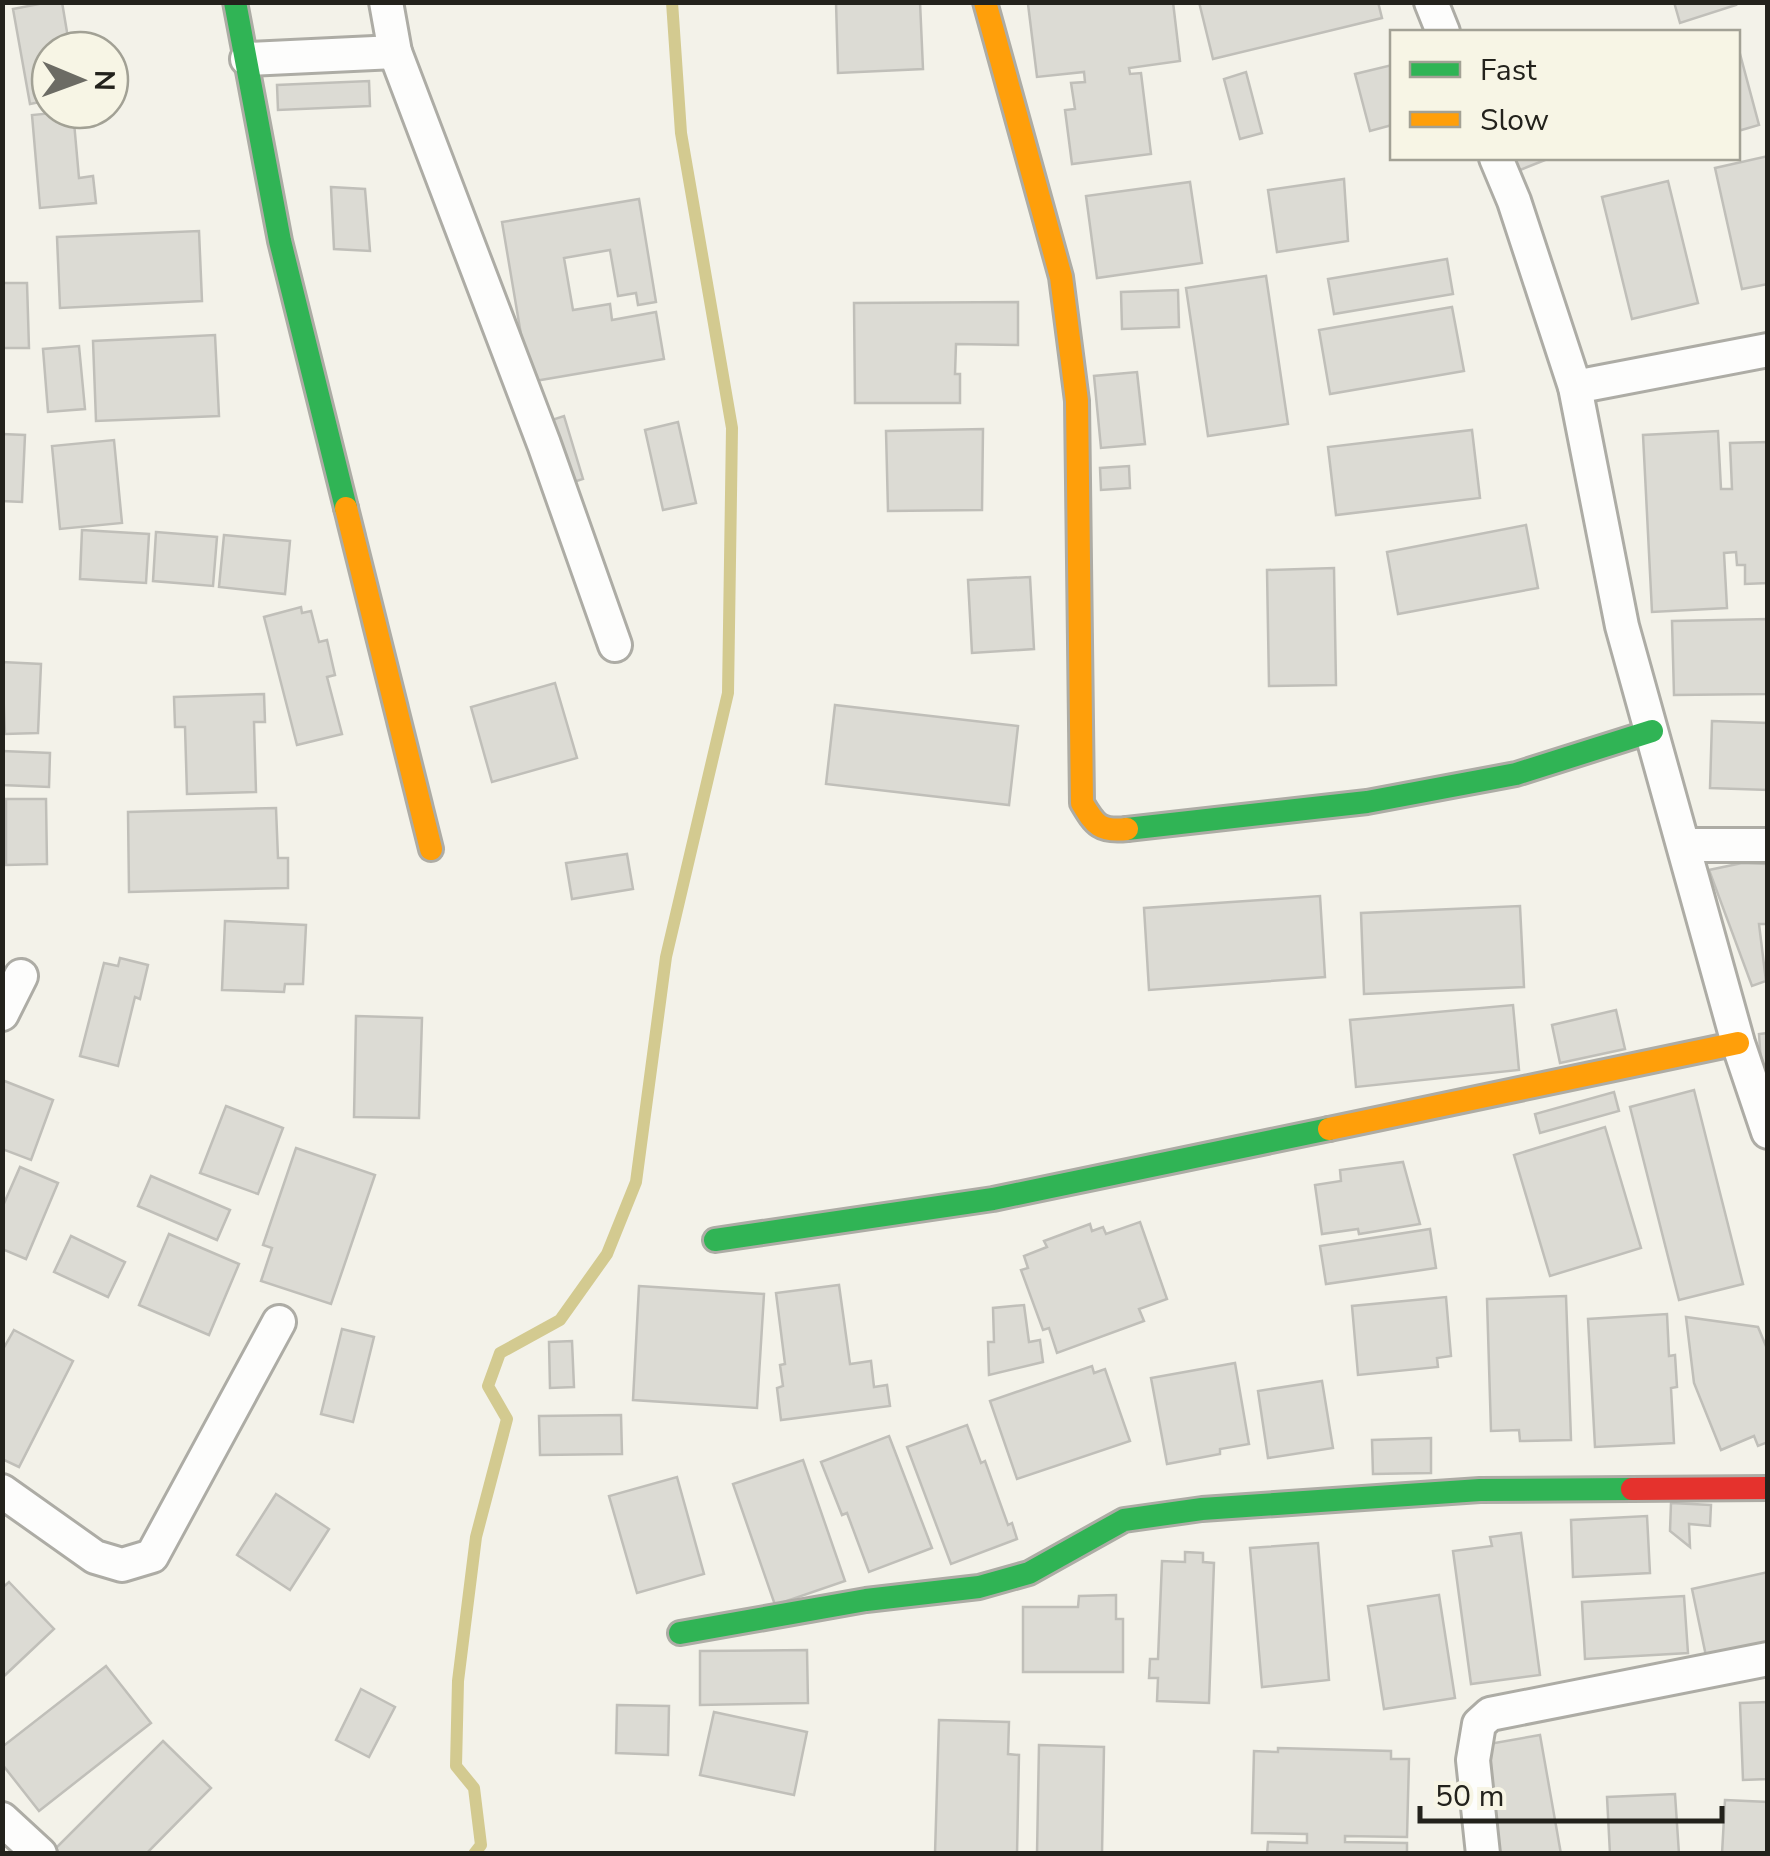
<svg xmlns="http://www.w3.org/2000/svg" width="1770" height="1856" viewBox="0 0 1770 1856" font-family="'Nunito Sans',sans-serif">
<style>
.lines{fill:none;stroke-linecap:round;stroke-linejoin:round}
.stream{stroke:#d3ca90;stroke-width:12}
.building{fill:#dcdbd4;stroke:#c0bfb9;stroke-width:2.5}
.street-casing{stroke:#adaca5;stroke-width:38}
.fast-casing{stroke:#adaca5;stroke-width:28}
.slow-casing{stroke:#adaca5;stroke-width:28}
.jam-casing{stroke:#adaca5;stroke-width:28}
.street{stroke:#fdfdfc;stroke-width:32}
.fast{stroke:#30b455;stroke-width:22}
.slow{stroke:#ff9f0a;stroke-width:22}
.jam{stroke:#e5322d;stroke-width:22}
</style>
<rect width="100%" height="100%" fill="#f3f2e9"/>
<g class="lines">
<path class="stream" d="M474 1854 481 1845 474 1788 456 1766 458 1681 476 1537 507 1419 488 1386 500 1353 560 1320 607 1254 636 1182 666 957 728 693 732 428 681 133 672 2"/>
</g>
<g class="building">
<path d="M49 2H62L70 50H50V100L30 104 13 9Z"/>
<path d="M836 2H920L923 69 838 73Z"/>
<path d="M1043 2H1173L1180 61 1129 68 1130 74 1141 73 1151 154 1072 164 1065 110 1075 109 1071 83 1085 82 1084 72 1037 77 1028 4Z"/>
<path d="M1199 2H1378L1382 18 1213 59Z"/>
<path d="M1674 2H1735L1736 5 1680 23Z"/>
<path d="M1738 54H1740L1759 125 1738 131Z"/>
<path d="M1392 65V125L1370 131 1355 74Z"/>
<path d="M1246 72 1262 133 1240 139 1224 79Z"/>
<path d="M369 81 370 106 278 110 277 85Z"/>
<path d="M73 111 79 178 93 176 96 203 40 208 32 115Z"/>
<path d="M1768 156V284L1742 289 1715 168Z"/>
<path d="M1504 158H1550L1510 174Z"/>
<path d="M1344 179 1348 241 1277 252 1268 190Z"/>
<path d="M1668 181 1698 303 1632 319 1602 197Z"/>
<path d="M1190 182 1202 263 1097 278 1086 196Z"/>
<path d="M331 187 365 189 370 251 334 249Z"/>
<path d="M639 199 656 302 638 305 636 293 618 296 610 250 564 258 573 310 610 304 612 320 656 312 664 359 529 382 502 222Z"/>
<path d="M199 231 202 301 60 308 57 237Z"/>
<path d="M1447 259 1453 294 1334 314 1328 279Z"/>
<path d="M1266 276 1288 424 1208 436 1186 288Z"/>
<path d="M2 283H27L29 348H2Z"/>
<path d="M1178 290 1179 327 1122 329 1121 292Z"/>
<path d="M1018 302V345L956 344 955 374H960V403H855L854 303Z"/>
<path d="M1452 307 1464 371 1330 394 1319 330Z"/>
<path d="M215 335 219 416 96 421 93 341Z"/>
<path d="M79 346 85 409 48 412 43 349Z"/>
<path d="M1137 372 1145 444 1101 448 1094 376Z"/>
<path d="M564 416 583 479 549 490 530 427Z"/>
<path d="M678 422 696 503 663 510 645 430Z"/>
<path d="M983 429 982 510 888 511 886 431Z"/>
<path d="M1472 430 1480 498 1336 515 1328 447Z"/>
<path d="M1718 431 1721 489H1732L1730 443 1768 442V583L1745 584V565H1737L1736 552 1724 553 1727 608 1652 612 1643 435Z"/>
<path d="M2 434 25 435 22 502 2 501Z"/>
<path d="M114 440 122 523 60 529 52 446Z"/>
<path d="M1129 466 1130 488 1101 490 1100 468Z"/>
<path d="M1526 525 1538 588 1398 614 1387 552Z"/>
<path d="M82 530 149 534 146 583 80 579Z"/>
<path d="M156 532 217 537 213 586 153 581Z"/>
<path d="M224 535 290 541 285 594 219 587Z"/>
<path d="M1334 568 1336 685 1269 686 1267 570Z"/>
<path d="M1030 577 1034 649 972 653 968 580Z"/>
<path d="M301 607 302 613 311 611 319 642 327 640 335 675 327 677 342 734 297 745 264 617Z"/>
<path d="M1768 619V694L1674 695 1672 621Z"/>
<path d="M2 662 41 664 38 733 5 734Z"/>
<path d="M555 683 577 758 492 782 471 707Z"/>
<path d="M264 694 265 722H254L256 792 187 794 185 727H175L174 697Z"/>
<path d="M835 705 1018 726 1009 805 826 784Z"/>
<path d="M1712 721 1768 723V790L1710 788Z"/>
<path d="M2 751 50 753 49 787 2 785Z"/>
<path d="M6 799H46L47 864 6 865Z"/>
<path d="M276 808 278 858H288V888L129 892 128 812Z"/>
<path d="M627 854 633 889 572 899 566 863Z"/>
<path d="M1742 863 1768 864V924H1759L1766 981 1752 986 1709 870Z"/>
<path d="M1320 896 1325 977 1149 990 1144 908Z"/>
<path d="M1520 906 1524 987 1364 994 1361 913Z"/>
<path d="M225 921 306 925 303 984H285L284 992 222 990Z"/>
<path d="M120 958 148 965 140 999 135 997 118 1066 80 1056 104 963 118 966Z"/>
<path d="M1513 1005 1519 1070 1356 1087 1350 1020Z"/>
<path d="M1616 1010 1625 1049 1560 1063 1552 1025Z"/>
<path d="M356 1016 422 1018 419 1118 354 1117Z"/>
<path d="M1768 1033V1091H1763L1759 1034Z"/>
<path d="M2 1080 53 1100 31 1160 2 1149Z"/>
<path d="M1694 1090 1743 1284 1679 1300 1630 1107Z"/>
<path d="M1614 1092 1619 1111 1540 1133 1535 1114Z"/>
<path d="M226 1106 283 1128 258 1194 200 1173Z"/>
<path d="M1605 1127 1641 1248 1550 1276 1514 1155Z"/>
<path d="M296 1148 375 1175 331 1304 261 1281 272 1248 263 1245Z"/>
<path d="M1403 1162 1420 1224 1359 1234 1358 1229 1322 1234 1315 1185 1341 1181 1340 1170Z"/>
<path d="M20 1167 58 1183 26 1259 2 1249V1208Z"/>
<path d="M151 1176 230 1210 217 1240 138 1206Z"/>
<path d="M1140 1222 1167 1299 1139 1309 1144 1321 1057 1353 1049 1328 1043 1330 1021 1270 1028 1268 1024 1256 1047 1247 1044 1241 1090 1224 1092 1231 1103 1227 1106 1234Z"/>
<path d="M1430 1229 1436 1268 1326 1284 1320 1246Z"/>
<path d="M169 1234 239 1264 209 1335 139 1305Z"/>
<path d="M71 1236 125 1262 108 1297 54 1272Z"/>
<path d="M839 1285 850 1364 871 1361 874 1387 887 1385 890 1406 781 1420 777 1388 783 1386 780 1365 785 1364 776 1293Z"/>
<path d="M639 1286 764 1294 757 1408 633 1400Z"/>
<path d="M1566 1296 1571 1440 1520 1441 1519 1430 1491 1431 1487 1299Z"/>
<path d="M1446 1297 1451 1356 1437 1358 1438 1367 1358 1375 1352 1306Z"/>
<path d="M1024 1305 1029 1342 1040 1340 1043 1362 989 1375 988 1342H994L993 1308Z"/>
<path d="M1667 1314 1669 1356 1675 1355 1677 1387 1671 1388 1674 1443 1595 1447 1588 1319Z"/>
<path d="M1686 1317 1758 1327 1768 1351V1442L1758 1446 1754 1436 1721 1450 1694 1383Z"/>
<path d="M342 1329 374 1337 353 1422 321 1414Z"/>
<path d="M14 1330 73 1361 19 1467 2 1459V1351Z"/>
<path d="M572 1341 574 1387 550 1388 549 1342Z"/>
<path d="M1235 1363 1249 1444 1220 1449V1454L1167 1464 1151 1378Z"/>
<path d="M1092 1366 1094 1373 1105 1369 1130 1441 1017 1479 990 1401Z"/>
<path d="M1322 1381 1333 1448 1268 1458 1258 1391Z"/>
<path d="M621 1415 622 1454 540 1455 539 1416Z"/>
<path d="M967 1425 981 1463 985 1461 1008 1525 1012 1523 1017 1539 951 1564 907 1447Z"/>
<path d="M889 1436 932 1548 869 1572 847 1513 842 1515 821 1462Z"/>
<path d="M1431 1438V1473L1373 1474 1372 1440Z"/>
<path d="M803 1460 845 1581 775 1605 733 1484Z"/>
<path d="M677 1477 704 1574 637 1593 609 1496Z"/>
<path d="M276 1494 329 1529 290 1590 237 1555Z"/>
<path d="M1671 1503 1711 1505 1710 1526 1689 1524 1690 1547 1670 1531Z"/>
<path d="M1647 1516 1650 1573 1573 1577 1571 1520Z"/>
<path d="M1521 1533 1540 1675 1471 1684 1453 1551 1492 1546 1490 1537Z"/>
<path d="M1318 1543 1329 1680 1262 1687 1250 1548Z"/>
<path d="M1185 1552 1203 1553V1562L1214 1563 1209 1703 1157 1701 1158 1678H1149L1150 1659H1158L1162 1561 1185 1562Z"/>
<path d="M1768 1572V1642L1706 1656 1692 1589Z"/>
<path d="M9 1582 54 1629 2 1678V1588Z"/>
<path d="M1116 1595V1619H1123V1672H1023V1607H1078L1079 1596Z"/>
<path d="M1439 1595 1455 1698 1384 1709 1368 1606Z"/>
<path d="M1684 1596 1688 1653 1585 1659 1582 1602Z"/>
<path d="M807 1650 808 1703 700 1705V1651Z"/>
<path d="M106 1666 151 1723 39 1811 2 1764V1747Z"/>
<path d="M361 1689 395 1707 369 1757 336 1740Z"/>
<path d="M1768 1702V1779L1743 1780 1740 1703Z"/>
<path d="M617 1705 669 1706 668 1755 616 1753Z"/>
<path d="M714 1712 807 1732 794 1795 700 1775Z"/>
<path d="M939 1720 1009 1722 1008 1754 1019 1755 1017 1854H935Z"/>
<path d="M1540 1735 1561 1854H1491L1472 1747Z"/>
<path d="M163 1741 211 1788 146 1854H60L55 1849Z"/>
<path d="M1039 1745 1104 1747 1102 1854H1037Z"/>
<path d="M1278 1748 1391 1751V1759H1409L1407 1837 1345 1836V1842L1407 1843V1854H1267L1268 1842 1307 1843V1834L1252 1833 1254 1751 1278 1752Z"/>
<path d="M1675 1794 1679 1854H1610L1607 1797Z"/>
<path d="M1725 1800 1768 1802V1854H1722Z"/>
</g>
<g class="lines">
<defs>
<g id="street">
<path d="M386 2 395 52 544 444 615 645"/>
<path d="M1431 2 1443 32"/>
<path d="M247 59 395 52"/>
<path d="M1496 158 1514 201 1575 387 1622 626 1738 1043 1768 1132"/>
<path d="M1575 387 1768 350"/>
<path d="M1685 845H1768"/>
<path d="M2 1014 21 976"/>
<path d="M2 1491 95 1557 122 1565 152 1556 279 1322"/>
<path d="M2 1819 40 1854"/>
<path d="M1483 1854 1473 1760 1479 1724 1490 1714 1768 1659"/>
</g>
<g id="fast">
<path d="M235 2 280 241 346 508"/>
<path d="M1127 829 1367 802 1516 774 1652 731"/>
<path d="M715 1240 993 1199 1329 1129"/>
<path d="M680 1633 866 1600 979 1587 1029 1573 1124 1520 1202 1509 1480 1490 1632 1489"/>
</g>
<g id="slow">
<path d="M985 2 1061 277 1077 401 1082 803C1095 825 1100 832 1127 829"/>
<path d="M346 508 431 849"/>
<path d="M1329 1129 1738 1043"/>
</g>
<path id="jam" d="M1632 1489 1768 1488"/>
</defs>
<use href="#street" class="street-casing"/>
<use href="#fast" class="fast-casing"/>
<use href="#slow" class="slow-casing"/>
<use href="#jam" class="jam-casing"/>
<use href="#street" class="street"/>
<use href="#fast" class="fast"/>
<use href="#slow" class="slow"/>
<use href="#jam" class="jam"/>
</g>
<rect width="1770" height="1856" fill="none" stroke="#23221c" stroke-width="10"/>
<rect x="1390" y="30" width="350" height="130" fill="#f7f5e5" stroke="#a2a195" stroke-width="2.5"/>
<rect x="1410" y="62" width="50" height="15" fill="#30b455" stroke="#a2a195" stroke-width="2.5"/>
<text x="1480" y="80" font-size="30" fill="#23221c">Fast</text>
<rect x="1410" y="112" width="50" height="15" fill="#ff9f0a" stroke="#a2a195" stroke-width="2.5"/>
<text x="1480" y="130" font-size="30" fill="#23221c">Slow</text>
<g transform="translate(80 80) rotate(91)"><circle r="48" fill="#f7f5e5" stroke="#a2a195" stroke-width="2.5"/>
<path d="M0-8L18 38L0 25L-18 38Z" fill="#6c6b64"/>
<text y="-15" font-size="28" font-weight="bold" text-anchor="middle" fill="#23221c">N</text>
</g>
<path d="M1420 1806v15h302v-15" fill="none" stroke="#23221c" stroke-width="5"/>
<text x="1435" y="1806" font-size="30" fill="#23221c" stroke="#f7f5e5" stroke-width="8" paint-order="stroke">50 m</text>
</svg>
